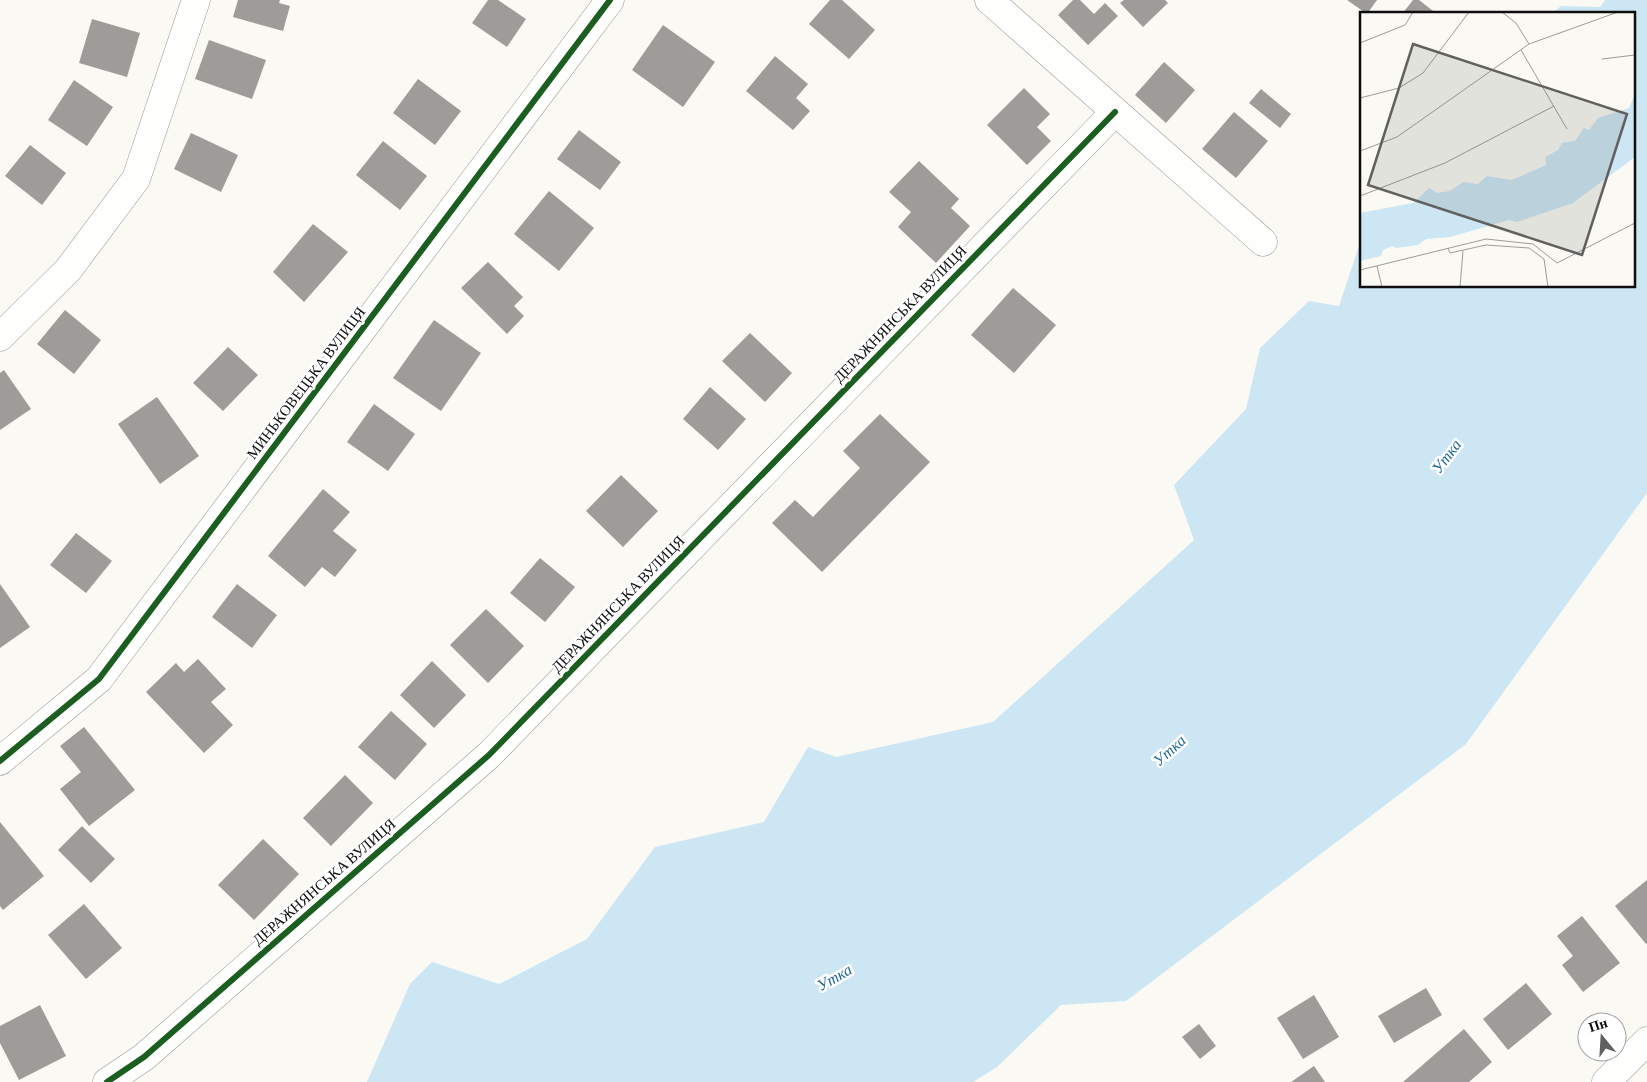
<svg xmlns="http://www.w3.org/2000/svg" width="1647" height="1082" viewBox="0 0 1647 1082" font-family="'Crimson Pro',serif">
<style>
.water{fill:#cce6f3}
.building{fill:#9e9c99}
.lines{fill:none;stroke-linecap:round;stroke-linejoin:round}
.minor-casing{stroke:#949492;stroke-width:29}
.minor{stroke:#fefefd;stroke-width:28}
.cycleway-casing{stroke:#fff;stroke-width:9}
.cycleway{stroke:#1b5e20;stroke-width:6}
.labels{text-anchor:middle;stroke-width:5;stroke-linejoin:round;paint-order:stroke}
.street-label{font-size:15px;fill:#0e0e0e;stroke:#fff}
.water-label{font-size:16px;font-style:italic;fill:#1e6699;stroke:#fff}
.inset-road{fill:none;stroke:#9c9b98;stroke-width:1}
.view{fill:#61605e;fill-opacity:0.15;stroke:#61605e;stroke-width:2.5}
.inset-edge{fill:none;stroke:#0e0e0e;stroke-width:2.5}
</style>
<rect width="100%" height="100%" fill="#faf9f4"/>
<path class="water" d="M1605 0H1647V493L1466 744 1126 1001 1061 1005 997 1067 973 1082H367L410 984 432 962 499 984 587 939 655 847 764 822 808 747 836 757 993 722 1194 540 1174 485 1246 409 1260 348 1309 301 1339 306 1361 240V286H1633V14H1551L1561 6 1600 7Z"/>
<g class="building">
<path d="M238 0H280L279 3 290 6 283 31 233 17Z"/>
<path d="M488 0H498L526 19 507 47 472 23Z"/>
<path d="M830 0H842L875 30 849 59 809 24Z"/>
<path d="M1073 0H1080L1094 14 1105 3 1118 16 1088 45 1058 15Z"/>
<path d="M1124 0H1165L1168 3 1143 27 1120 3Z"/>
<path d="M1347 0H1377L1367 14Z"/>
<path d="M1413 0H1419L1437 14H1402Z"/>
<path d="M92 19 140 33 127 77 79 63Z"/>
<path d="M663 25 715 62 683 107 632 70Z"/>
<path d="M209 40 266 60 252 99 195 79Z"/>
<path d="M775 56 808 84 796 98 810 111 793 130 746 91Z"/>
<path d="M1164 62 1195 90 1166 123 1135 95Z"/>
<path d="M418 79 461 111 435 145 393 113Z"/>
<path d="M74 80 113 107 87 146 48 120Z"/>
<path d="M1024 88 1050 114 1037 127 1051 141 1027 165 987 125Z"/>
<path d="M1261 89 1291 114 1280 128 1249 103Z"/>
<path d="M1234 112 1268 141 1236 178 1202 149Z"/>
<path d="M579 130 621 162 600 190 557 159Z"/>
<path d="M191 133 238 155 221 192 174 169Z"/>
<path d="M383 141 427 176 400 210 356 175Z"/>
<path d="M30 145 66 173 42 205 5 176Z"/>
<path d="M919 161 959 199 951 208 970 226 936 263 898 227 911 212 889 192Z"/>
<path d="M549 191 594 228 559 271 514 234Z"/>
<path d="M313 224 348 252 304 302 273 272Z"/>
<path d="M488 262 523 297 514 306 524 316 507 334 461 288Z"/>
<path d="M1013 288 1056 325 1014 373 971 335Z"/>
<path d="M65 310 101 340 74 374 37 344Z"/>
<path d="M434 320 481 353 441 411 393 378Z"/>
<path d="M750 333 792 373 765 402 722 361Z"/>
<path d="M228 347 258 375 223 411 193 383Z"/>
<path d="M4 370 31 409 0 430V373Z"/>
<path d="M710 387 746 419 718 450 683 419Z"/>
<path d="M157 397 199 456 160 484 118 424Z"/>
<path d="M374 404 415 434 388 471 347 442Z"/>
<path d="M880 414 930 462 822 572 772 523 795 500 813 517 860 468 843 451Z"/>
<path d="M621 475 658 511 623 547 586 511Z"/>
<path d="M323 489 350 512 333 531 357 550 335 577 322 567 305 587 268 556Z"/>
<path d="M76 533 112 561 86 593 50 565Z"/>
<path d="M540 558 575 587 545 622 510 593Z"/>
<path d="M0 584 30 627 0 648Z"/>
<path d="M237 584 277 615 252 648 212 617Z"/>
<path d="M486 609 524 646 488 683 450 645Z"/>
<path d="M198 659 226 689 211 702 233 725 204 753 146 692 176 663 184 672Z"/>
<path d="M432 661 466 695 434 728 400 695Z"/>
<path d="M391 711 427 744 395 780 358 747Z"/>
<path d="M84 727 135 790 89 826 60 789 81 772 60 746Z"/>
<path d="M345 775 373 803 331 846 303 818Z"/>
<path d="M0 822 44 876 3 910 0 906Z"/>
<path d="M82 826 115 859 91 883 58 850Z"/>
<path d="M263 839 299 874 254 920 218 885Z"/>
<path d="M1647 880V943L1646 944 1615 906Z"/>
<path d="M84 904 122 948 86 979 48 935Z"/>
<path d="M1582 916 1620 963 1583 992 1562 965 1573 956 1557 936Z"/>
<path d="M1526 983 1552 1014 1508 1050 1483 1019Z"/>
<path d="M1426 988 1442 1015 1394 1043 1378 1016Z"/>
<path d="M1314 995 1339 1037 1303 1059 1277 1018Z"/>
<path d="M40 1005 66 1056 19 1080 0 1043V1026Z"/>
<path d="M1199 1024 1216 1046 1200 1059 1182 1037Z"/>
<path d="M1464 1029 1492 1062 1469 1082H1403Z"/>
<path d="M1314 1066 1325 1082H1291Z"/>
</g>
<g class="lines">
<defs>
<g id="minor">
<path d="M989 0 1263 242"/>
<path d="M0 337 68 270 136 179 196 0"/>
<path d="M0 761 99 679 610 0"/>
<path d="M107 1082 144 1057 489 755 1115 112"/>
<path d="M1606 1082 1647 1041"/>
</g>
</defs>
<use href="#minor" class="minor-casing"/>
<use href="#minor" class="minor"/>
<defs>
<g id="cycleway">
<path d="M0 761 99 679 610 0"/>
<path d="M107 1082 144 1057 489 755 1115 112"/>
</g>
</defs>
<use href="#cycleway" class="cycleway-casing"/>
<use href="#cycleway" class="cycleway"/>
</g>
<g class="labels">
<g class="street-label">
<text transform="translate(900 314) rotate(-46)" y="5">ДЕРАЖНЯНСЬКА ВУЛИЦЯ</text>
<text transform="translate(306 383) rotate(-53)" y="5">МИНЬКОВЕЦЬКА ВУЛИЦЯ</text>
<text transform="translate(618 604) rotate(-46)" y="5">ДЕРАЖНЯНСЬКА ВУЛИЦЯ</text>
<text transform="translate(324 882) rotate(-41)" y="5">ДЕРАЖНЯНСЬКА ВУЛИЦЯ</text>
</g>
<g class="water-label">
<text transform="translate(1446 456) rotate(-53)" y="6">Утка</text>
<text transform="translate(1169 750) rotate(-42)" y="6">Утка</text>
<text transform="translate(834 977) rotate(-30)" y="6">Утка</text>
</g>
</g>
<g transform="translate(1360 12)">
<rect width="275" height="275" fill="#faf9f4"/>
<path d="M275 82V145L213 191 157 210 149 208 90 225 66 227 58 233 36 236 32 234 23 238 21 244 0 249V201L53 191 69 176 77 181 90 179 103 170 118 172 127 164 152 168 186 153 185 145 198 138 202 131 215 129 224 116 229 118 238 106 269 96Z" fill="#cce6f3"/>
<path class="inset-road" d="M142 0 156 11 169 32M0 31 45 13 53 0M161 38 207 117M242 47 275 43M0 86 39 76 63 61 109 0M0 139 37 125 169 32 258 0M0 184 85 151 194 94M88 236 90 241 126 233 169 236 184 247 188 275M17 254 22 275M0 258 126 227 173 232 197 251 275 211M100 275 103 239"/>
<path class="view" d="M53 32 267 102 222 243 8 173Z"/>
<rect width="275" height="275" class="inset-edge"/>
</g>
<g transform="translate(1602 1037) rotate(342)"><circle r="24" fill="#ffffff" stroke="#9f9f9f"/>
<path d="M0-4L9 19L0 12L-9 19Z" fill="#61605e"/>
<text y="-8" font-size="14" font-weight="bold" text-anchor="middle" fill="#0e0e0e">Пн</text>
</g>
</svg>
